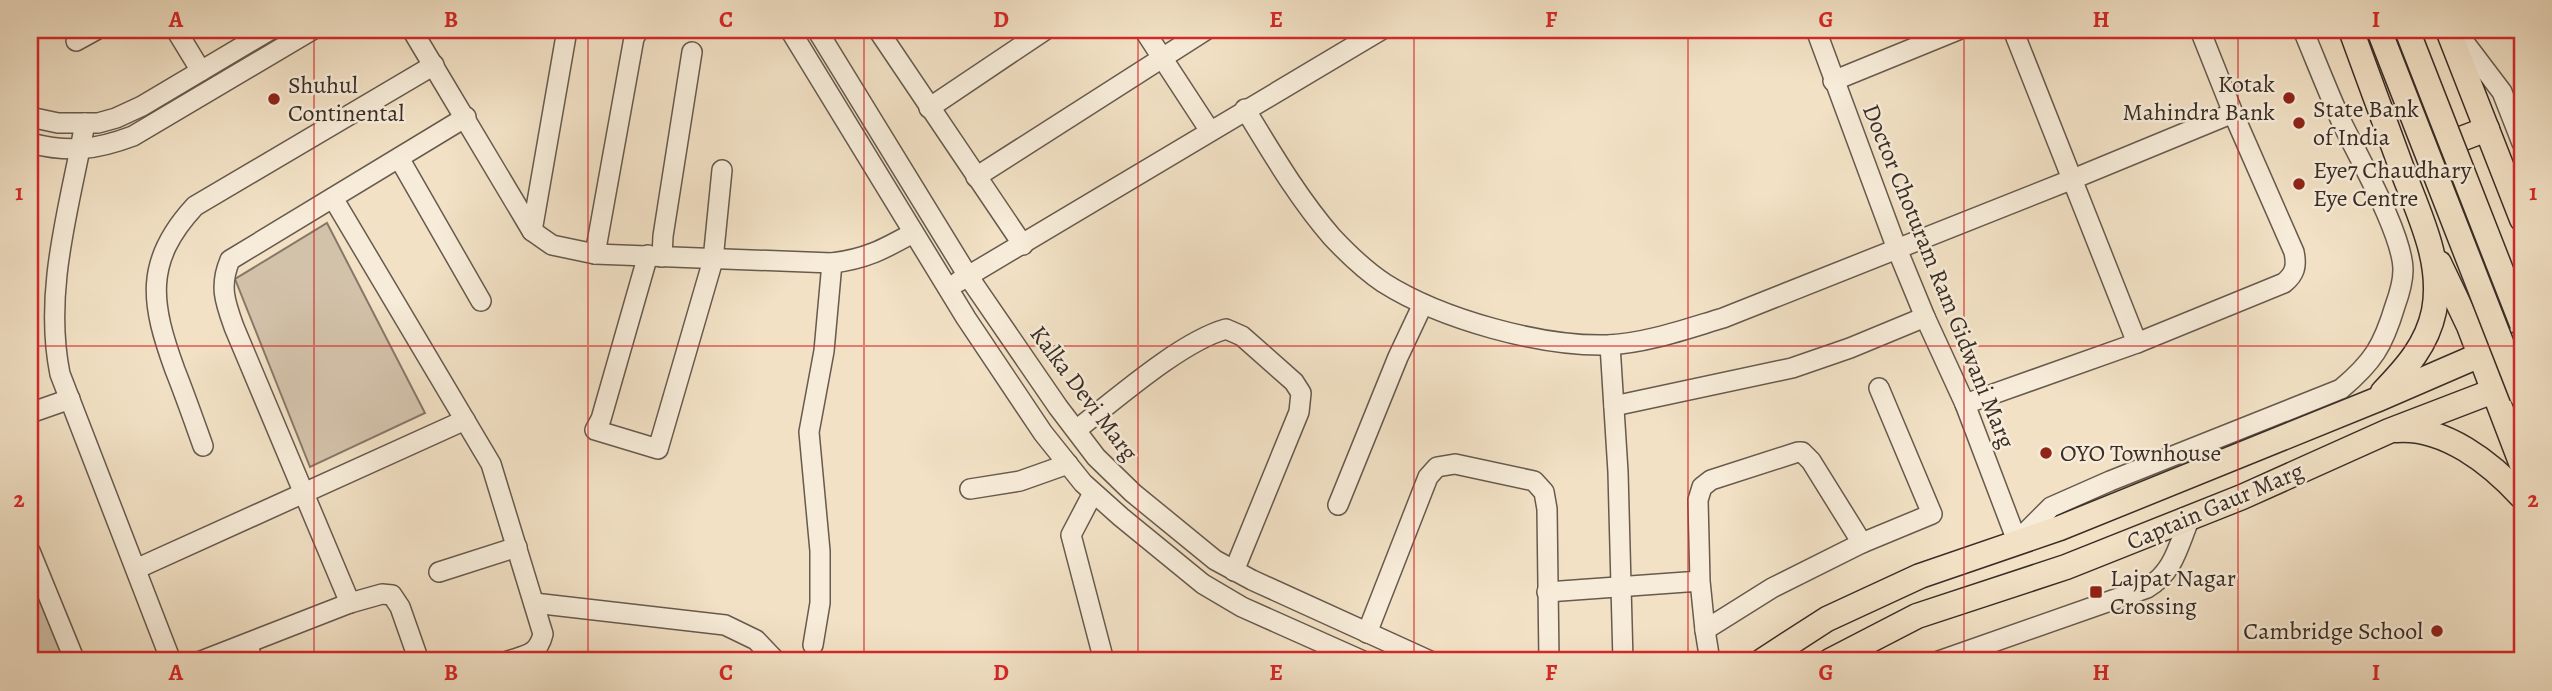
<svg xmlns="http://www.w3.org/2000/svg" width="2552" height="691" viewBox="0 0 2552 691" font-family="Alegreya,serif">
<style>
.green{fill:#d3c2aa;stroke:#867868;stroke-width:2}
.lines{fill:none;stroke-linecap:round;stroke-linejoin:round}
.minor-casing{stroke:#675a4e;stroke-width:22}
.major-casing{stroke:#392d27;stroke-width:27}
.minor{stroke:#f7ecd9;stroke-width:19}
.major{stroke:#f2e1c5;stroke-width:24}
.major-bridge-casing{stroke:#392d27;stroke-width:27;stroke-linecap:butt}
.major-bridge{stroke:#f2e1c5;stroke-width:24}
.grid{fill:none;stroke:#d62828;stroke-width:2;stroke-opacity:0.55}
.poi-dot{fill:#8f2418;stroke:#f7ecd9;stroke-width:2.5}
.labels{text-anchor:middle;stroke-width:5;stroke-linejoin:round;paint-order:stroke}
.poi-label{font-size:24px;fill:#392d27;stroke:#f7ecd9;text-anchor:start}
.street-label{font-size:24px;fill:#392d27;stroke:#f7ecd9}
.neatline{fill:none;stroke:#d62828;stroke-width:2.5}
.grid-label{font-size:23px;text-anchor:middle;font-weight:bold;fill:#d62828}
</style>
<rect width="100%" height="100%" fill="#f2e1c5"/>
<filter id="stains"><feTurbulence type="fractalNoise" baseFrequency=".00286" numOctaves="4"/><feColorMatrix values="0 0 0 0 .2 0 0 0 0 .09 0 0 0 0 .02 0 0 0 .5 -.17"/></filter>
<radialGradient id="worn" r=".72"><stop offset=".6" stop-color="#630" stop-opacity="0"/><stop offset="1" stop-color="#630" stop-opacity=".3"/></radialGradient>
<g class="green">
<path d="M327 223 425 413 310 467 235 279Z"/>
<path d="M30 577 65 661H30Z"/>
</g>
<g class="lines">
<defs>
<g id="minor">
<path d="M176 30 201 71"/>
<path d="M412 30 532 231 552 245 595 254 832 263C866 259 884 249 913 233"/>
<path d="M790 30 966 318 1043 433 1083 483 1121 517 1203 584 1242 607 1363 661"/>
<path d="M817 30 968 276 1058 407 1096 457 1133 493 1215 560 1252 580 1430 661"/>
<path d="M878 30 1023 245"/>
<path d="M1144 30 1210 131"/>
<path d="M1816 30 1897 249 1925 317 1965 404 2017 541 2051 507 2110 481 2341 389C2373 362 2383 346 2395 306 2399 295 2403 282 2403 270 2403 235 2359 158 2342 123 2328 92 2316 61 2303 30"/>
<path d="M2013 30 2137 343"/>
<path d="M2455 30 2502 92 2522 143"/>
<path d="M76 41 96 30"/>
<path d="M1833 81 1958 30"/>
<path d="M929 108 1045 30"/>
<path d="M1245 109C1272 153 1298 198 1332 237 1347 253 1366 271 1384 283 1441 319 1541 347 1608 345 1647 343 1686 329 1723 318L2073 179 2233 113"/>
<path d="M30 117 58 123H98L116 118 142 106 270 30"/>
<path d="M85 123C70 206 43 290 60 374L171 661"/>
<path d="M30 143C69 153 96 150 133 136L312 30"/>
<path d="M399 158 481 301"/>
<path d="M976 177 1206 30"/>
<path d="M333 198 491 464 543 634C538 655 526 655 508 661"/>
<path d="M532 231 567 30"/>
<path d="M595 254 634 38 639 30"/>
<path d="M648 255 601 419 595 430 658 449 713 260 722 170"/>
<path d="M662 257 663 236 692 52"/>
<path d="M958 282 1381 30"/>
<path d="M1610 345 1618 472 1623 661"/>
<path d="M1965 404 2137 343 2284 283C2295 274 2297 266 2294 252L2233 113 2200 30"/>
<path d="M1614 406 1792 368 1850 348 1925 317"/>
<path d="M30 413 70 399"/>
<path d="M1076 430C1115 400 1180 342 1226 329L1242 336 1294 382 1301 393 1299 412 1234 571"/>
<path d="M203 446C194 421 185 395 175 370 151 304 143 262 195 206L434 65"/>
<path d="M970 489 1020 481 1068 464"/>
<path d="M1093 493 1071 535 1104 661"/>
<path d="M1338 505 1398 357 1423 304"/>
<path d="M1862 543 1932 514 1879 388"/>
<path d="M30 551 75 661"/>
<path d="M136 569 465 420"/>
<path d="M439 572 517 547"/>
<path d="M1547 592 1700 581 1698 500 1702 487 1711 480 1798 452H1802L1811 461 1862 543 1772 588 1705 630 1700 581"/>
<path d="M350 603 234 327C225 302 219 286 230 260L466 117"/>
<path d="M534 603 725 625 756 640 776 661"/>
<path d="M1705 630 1710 661"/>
<path d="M1367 633 1428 477 1437 467 1455 464 1534 481 1544 492 1547 509 1549 661"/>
<path d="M249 643 251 661"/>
<path d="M813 645 820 603V551L809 432 824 351 832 263"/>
<path d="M201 661 350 603 382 594 392 595 400 607 419 661"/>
<path d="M1939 661 2147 588C2174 572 2178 546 2190 518"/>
</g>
<g id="major">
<path d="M2351 30C2367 74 2383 118 2399 161 2416 209 2444 259 2434 311 2427 345 2406 368 2383 392"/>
<path d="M2448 30 2522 219"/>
<path d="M2432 150 2487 129"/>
<path d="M2439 263 2469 326 2522 465"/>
<path d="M2396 430C2444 426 2491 463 2522 497"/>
<path d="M1762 661 1827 619 1920 576 2060 528 2376 400 2480 355 2522 343"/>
<path d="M1830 661 1917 616 2066 567 2242 497 2389 431 2522 380"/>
</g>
</defs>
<use href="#minor" class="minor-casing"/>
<use href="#major" class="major-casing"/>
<use href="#minor" class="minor"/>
<use href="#major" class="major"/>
<defs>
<g id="major-bridge">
<path d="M2379 30 2522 396"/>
<path d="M2407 30 2522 324"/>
</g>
</defs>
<use href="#major-bridge" class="major-bridge-casing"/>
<use href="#major-bridge" class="major-bridge"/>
</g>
<path class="grid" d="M314 30V661M588 30V661M864 30V661M1138 30V661M1414 30V661M1688 30V661M1964 30V661M2238 30V661M30 346H2522"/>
<g class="poi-dot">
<circle cx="2289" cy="98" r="7"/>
<circle cx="274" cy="99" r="7"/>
<circle cx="2299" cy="123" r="7"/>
<circle cx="2299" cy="184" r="7"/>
<circle cx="2046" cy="453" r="7"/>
<rect x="2089" y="585" width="14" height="14" rx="3.5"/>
<circle cx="2437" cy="631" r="7"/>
</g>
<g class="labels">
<g class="poi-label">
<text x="2275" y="92" text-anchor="end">Kotak<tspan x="2275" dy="28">Mahindra Bank</tspan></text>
<text x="288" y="93">Shuhul<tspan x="288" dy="28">Continental</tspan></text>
<text x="2313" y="117">State Bank<tspan x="2313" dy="28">of India</tspan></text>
<text x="2313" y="178">Eye7 Chaudhary<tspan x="2313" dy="28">Eye Centre</tspan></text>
<text x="2060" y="461">OYO Townhouse</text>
<text x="2110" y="586">Lajpat Nagar<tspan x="2110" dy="28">Crossing</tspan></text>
<text x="2423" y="639" text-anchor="end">Cambridge School</text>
</g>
<g class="street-label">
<text transform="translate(1939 276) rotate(68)" y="8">Doctor Choturam Ram Gidwani Marg</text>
<text transform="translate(1084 393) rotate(53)" y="8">Kalka Devi Marg</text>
<text transform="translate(2215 506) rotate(-23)" y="8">Captain Gaur Marg</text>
</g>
</g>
<rect width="2552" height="691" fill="none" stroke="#f2e1c5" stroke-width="77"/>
<rect x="38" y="38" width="2476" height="614" class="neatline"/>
<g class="grid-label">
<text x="176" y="27">A</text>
<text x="451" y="27">B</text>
<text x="726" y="27">C</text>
<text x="1001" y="27">D</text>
<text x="1276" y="27">E</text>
<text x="1551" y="27">F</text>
<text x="1826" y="27">G</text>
<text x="2101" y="27">H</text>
<text x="2376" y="27">I</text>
<text x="19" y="200">1</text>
<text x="2533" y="200">1</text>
<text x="19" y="507">2</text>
<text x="2533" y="507">2</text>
<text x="176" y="680">A</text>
<text x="451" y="680">B</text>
<text x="726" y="680">C</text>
<text x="1001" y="680">D</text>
<text x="1276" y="680">E</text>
<text x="1551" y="680">F</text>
<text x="1826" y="680">G</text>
<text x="2101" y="680">H</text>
<text x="2376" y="680">I</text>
</g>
<rect width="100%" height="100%" filter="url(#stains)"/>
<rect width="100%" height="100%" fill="url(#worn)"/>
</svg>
